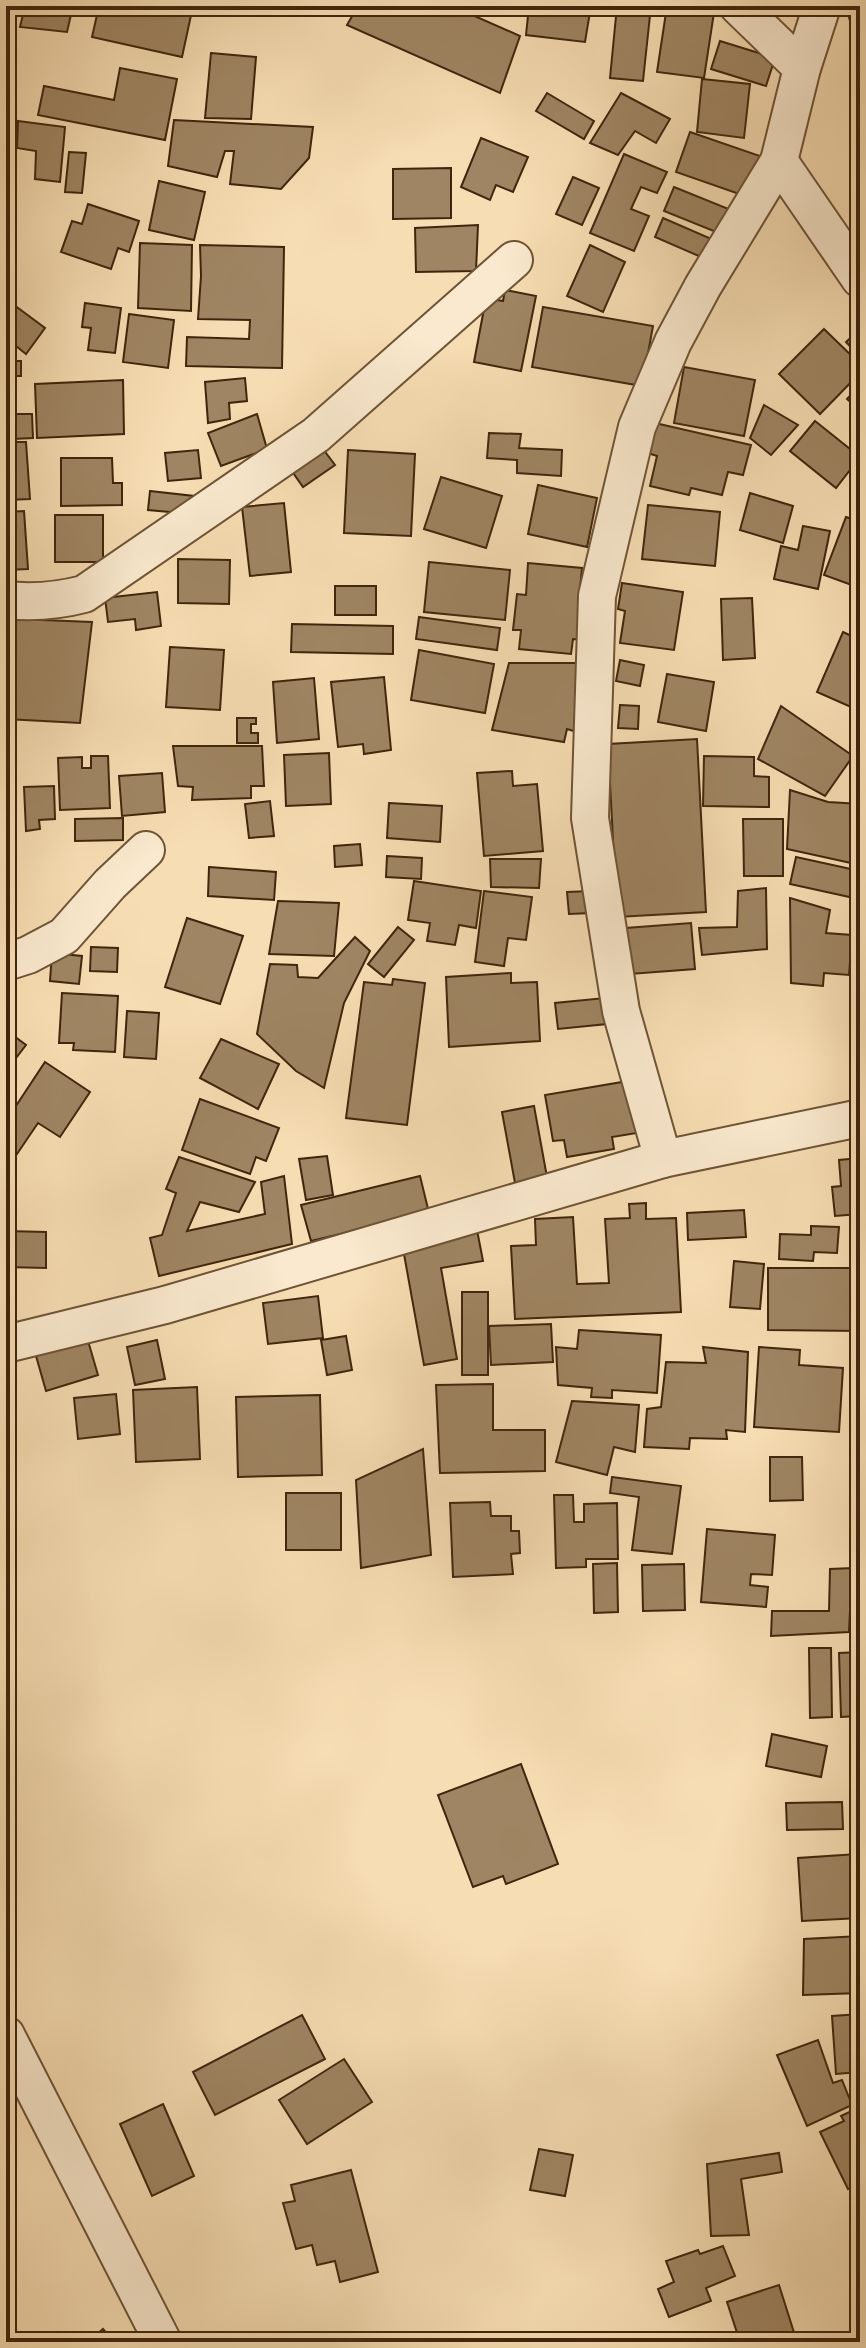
<svg xmlns="http://www.w3.org/2000/svg" width="866" height="2348" viewBox="0 0 866 2348" font-family="'Gentium Book Plus',serif">
<style>
.building{fill:#9f8563;stroke:#40260d;stroke-width:2}
.lines{fill:none;stroke-linecap:round;stroke-linejoin:round}
.minor-casing{stroke:#6e5436;stroke-width:40}
.minor{stroke:#fae9ce;stroke-width:36}
</style>
<rect width="100%" height="100%" fill="#f7ddb3"/>
<filter id="stains"><feTurbulence type="fractalNoise" baseFrequency=".0025" numOctaves="4"/><feColorMatrix values="0 0 0 0 .2 0 0 0 0 .09 0 0 0 0 .02 0 0 0 .5 -.17"/></filter>
<radialGradient id="worn" r=".72"><stop offset=".6" stop-color="#630" stop-opacity="0"/><stop offset="1" stop-color="#630" stop-opacity=".3"/></radialGradient>
<g class="building">
<path d="M25 6H73L67 32 20 27Z"/>
<path d="M99 6H193L182 57 92 37Z"/>
<path d="M266 6H349L348 11 266 8Z"/>
<path d="M358 6H452L520 36 500 93 347 25Z"/>
<path d="M529 6H591L585 42 526 35Z"/>
<path d="M617 6H651L643 81 610 78Z"/>
<path d="M667 6H715L704 78 657 72Z"/>
<path d="M846 6H860V30L853 32Z"/>
<path d="M720 41 775 58 766 86 711 69Z"/>
<path d="M211 53 256 57 251 119 205 118Z"/>
<path d="M120 68 177 79 165 140 38 115 44 86 114 100Z"/>
<path d="M702 79 750 84 744 138 697 132Z"/>
<path d="M547 93 594 121 584 139 536 111Z"/>
<path d="M621 93 670 119 656 143 635 131 618 155 590 143Z"/>
<path d="M174 120 313 127 309 158 281 189 230 184 234 151H225L217 177 168 166Z"/>
<path d="M18 121 65 127 60 182 35 179 36 151 17 148Z"/>
<path d="M690 132 760 156 745 196 676 172Z"/>
<path d="M481 138 528 157 513 192 496 185 490 200 461 187Z"/>
<path d="M69 152 86 153 82 193 65 192Z"/>
<path d="M624 154 667 172 657 193 641 187 631 209 649 216 634 251 590 233Z"/>
<path d="M451 168V218L393 219V169Z"/>
<path d="M573 177 599 188 582 225 556 214Z"/>
<path d="M159 181 205 192 194 240 149 230Z"/>
<path d="M674 187 731 210 721 234 664 211Z"/>
<path d="M88 204 139 221 129 252 118 248 111 269 61 252 72 221 82 224Z"/>
<path d="M663 218 716 241 708 260 655 237Z"/>
<path d="M478 225 476 271 416 272 415 228Z"/>
<path d="M140 243 192 245 191 311 138 308Z"/>
<path d="M200 245 284 247 282 368 186 366 187 337 249 339 250 320 198 319 201 276Z"/>
<path d="M590 245 625 262 603 312 567 296Z"/>
<path d="M505 290 536 296 521 371 474 362 486 298 503 301Z"/>
<path d="M6 299 45 328 26 354 6 338Z"/>
<path d="M85 303 121 308 115 353 88 350 91 328 82 327Z"/>
<path d="M543 307 653 326 642 386 532 367Z"/>
<path d="M129 314 174 320 168 368 123 362Z"/>
<path d="M824 329 860 364V373L820 414 779 374Z"/>
<path d="M860 329V357L846 342Z"/>
<rect x="6" y="361" width="15" height="15"/>
<path d="M684 367 755 380 744 436 674 423Z"/>
<path d="M245 378 247 401 229 403 230 419 208 423 205 382Z"/>
<path d="M123 380 124 434 37 438 35 384Z"/>
<path d="M860 385V411L847 399Z"/>
<path d="M764 405 798 425 771 455 750 438Z"/>
<path d="M11 414H32L33 438 13 439Z"/>
<path d="M257 414 267 449 221 466 208 433Z"/>
<path d="M815 421 860 457 836 488 790 451Z"/>
<path d="M655 423 751 445 743 475 728 472 722 495 691 488 689 495 650 486 657 456 648 453Z"/>
<path d="M489 433 521 434 519 448 562 450 561 476 517 473V460L487 458Z"/>
<path d="M6 442H26L30 499 6 500Z"/>
<path d="M320 445 335 465 303 487 289 467Z"/>
<path d="M198 450 201 478 168 481 165 453Z"/>
<path d="M348 450 415 454 411 536 344 533Z"/>
<path d="M61 458H112L113 483H122V505L61 506Z"/>
<path d="M441 477 502 496 486 548 424 529Z"/>
<path d="M538 485 597 498 587 547 528 534Z"/>
<path d="M150 491 194 496 192 514 148 510Z"/>
<path d="M750 493 793 506 783 543 740 530Z"/>
<path d="M284 503 291 572 250 576 242 507Z"/>
<path d="M648 505 720 512 715 566 642 559Z"/>
<path d="M24 511 28 569 6 570V512Z"/>
<rect x="55" y="515" width="48" height="47"/>
<path d="M846 517 860 522V588L824 575Z"/>
<path d="M803 526 830 531 818 589 774 579 781 546 798 550Z"/>
<path d="M178 559 230 560 229 604 178 603Z"/>
<path d="M429 562 510 570 505 620 424 612Z"/>
<path d="M528 563 582 568 579 600 588 601 584 640 573 639 571 654 519 649 521 630H513L517 594 526 595Z"/>
<path d="M622 583 683 592 674 650 620 643 625 611 618 609Z"/>
<rect x="335" y="586" width="41" height="29"/>
<path d="M157 592 161 626 136 630 135 619 108 622 105 598Z"/>
<path d="M752 598 755 658 723 660 721 599Z"/>
<path d="M419 617 500 628 497 650 416 639Z"/>
<path d="M16 619 92 622 80 723 6 719Z"/>
<path d="M292 624 393 626V654L291 652Z"/>
<path d="M843 632 860 640V711L817 692Z"/>
<path d="M170 647 224 650 220 710 166 707Z"/>
<path d="M419 650 494 664 485 713 411 700Z"/>
<path d="M620 660 644 665 640 686 616 681Z"/>
<path d="M509 663H579L580 733 567 729 564 742 492 730Z"/>
<path d="M667 674 714 682 706 731 658 722Z"/>
<path d="M384 677 391 750 364 754 363 744 338 747 331 682Z"/>
<path d="M314 678 319 739 277 743 273 682Z"/>
<path d="M620 705 639 706 638 729 618 728Z"/>
<path d="M781 706 853 756 825 796 758 759Z"/>
<path d="M237 718H256V724H251V733H258V743H237Z"/>
<path d="M697 739 706 912 617 917 608 744Z"/>
<path d="M173 746H262L264 786H251V798L192 800 193 787 178 786Z"/>
<path d="M329 753 331 804 286 806 284 755Z"/>
<path d="M91 756H108L110 808 60 810 58 758 82 757V768H91Z"/>
<path d="M704 756 754 757V776L769 777V807L703 806Z"/>
<path d="M13 763 14 814H6V764Z"/>
<path d="M512 771 513 786 537 784 543 851 484 856 477 773Z"/>
<path d="M162 773 165 812 122 816 119 776Z"/>
<path d="M54 786 55 819 39 820 40 829 26 831 24 787Z"/>
<path d="M790 790 828 802 860 804V865L787 849Z"/>
<path d="M270 801 274 836 249 838 245 804Z"/>
<path d="M389 803 442 806 440 842 387 838Z"/>
<path d="M123 818V840L75 841V819Z"/>
<path d="M743 819H783V876H744Z"/>
<path d="M360 844 362 865 335 867 334 846Z"/>
<path d="M387 856 422 858 421 879 386 877Z"/>
<path d="M796 857 860 871 854 898 790 884Z"/>
<path d="M490 859H541L539 888 491 887Z"/>
<path d="M209 867 276 872 274 900 208 896Z"/>
<path d="M414 881 481 891 476 928 459 925 455 945 427 941 430 923 408 920Z"/>
<path d="M766 888 767 949 702 955 699 928 737 927 738 891Z"/>
<path d="M484 891 532 897 526 940 508 938 504 966 475 962Z"/>
<path d="M591 891 592 913 569 914 567 892Z"/>
<path d="M790 898 830 910 826 933 852 935 849 975 824 973 823 986 791 983Z"/>
<path d="M278 901 339 903 334 956 269 954Z"/>
<path d="M187 918 243 936 220 1004 165 987Z"/>
<path d="M691 923 695 969 630 974 626 928Z"/>
<path d="M398 927 414 940 384 977 368 964Z"/>
<path d="M355 937 370 951 344 1003 324 1088 296 1071 257 1034 270 964 297 965 298 977 318 978Z"/>
<path d="M91 947 118 948 117 972 90 971Z"/>
<path d="M52 953 82 956 79 984 50 981Z"/>
<path d="M511 973V983L537 982 540 1041 449 1047 446 977Z"/>
<path d="M393 979 425 983 407 1125 346 1118 364 982 392 985Z"/>
<path d="M62 993 118 996 115 1052 73 1050 74 1043H59Z"/>
<path d="M605 998 607 1024 558 1029 555 1003Z"/>
<path d="M127 1011 159 1013 156 1059 124 1057Z"/>
<path d="M6 1030 26 1045 6 1071Z"/>
<path d="M221 1039 279 1064 258 1109 200 1078Z"/>
<path d="M45 1062 90 1092 60 1137 38 1123 17 1154 6 1147V1121Z"/>
<path d="M634 1080 643 1132 612 1137 614 1149 567 1157 564 1140 553 1141 545 1095Z"/>
<path d="M200 1099 279 1128 266 1161 256 1157 250 1174 182 1150Z"/>
<path d="M534 1106 547 1177 515 1183 502 1112Z"/>
<path d="M327 1156 333 1195 306 1200 299 1159Z"/>
<path d="M179 1157 255 1182 239 1212 200 1202 187 1231 265 1214 261 1182 284 1176 292 1244 159 1276 150 1238 162 1235 176 1193 166 1189Z"/>
<path d="M860 1158V1214L835 1216 832 1187 841 1186 839 1160Z"/>
<path d="M420 1176 429 1213 311 1241 301 1205Z"/>
<path d="M646 1203V1219L676 1218 681 1312 515 1319 511 1246 536 1245 535 1219 573 1217 577 1284 609 1283 605 1219 630 1218 629 1204Z"/>
<path d="M744 1210 746 1237 688 1240 687 1213Z"/>
<path d="M811 1226 839 1227 837 1253 814 1252 813 1261 779 1259 780 1234 811 1235Z"/>
<path d="M477 1230 483 1261 441 1268 457 1359 424 1365 402 1243Z"/>
<path d="M6 1231 46 1232V1268L6 1267Z"/>
<path d="M734 1261 764 1264 760 1309 730 1307Z"/>
<path d="M768 1268H860V1331L768 1330Z"/>
<rect x="856" y="1282" width="4" height="55"/>
<rect x="462" y="1292" width="26" height="83"/>
<path d="M318 1296 323 1338 268 1344 263 1303Z"/>
<path d="M551 1324 553 1362 491 1365 489 1326Z"/>
<path d="M579 1330 661 1335 657 1393 612 1390V1398L591 1397 592 1388 558 1385 556 1347 577 1349Z"/>
<path d="M86 1334 98 1375 46 1391 34 1349Z"/>
<path d="M346 1336 352 1370 327 1375 321 1340Z"/>
<path d="M157 1340 165 1379 135 1385 127 1347Z"/>
<path d="M703 1347 748 1352 745 1432 726 1430 727 1439 690 1438 689 1449 644 1447 647 1409 661 1407 666 1362 706 1363Z"/>
<path d="M759 1347 800 1350 799 1365 843 1368 839 1432 754 1427Z"/>
<rect x="853" y="1376" width="7" height="52"/>
<path d="M493 1384V1430H545V1471L440 1473 436 1385Z"/>
<path d="M197 1387 200 1459 136 1462 133 1390Z"/>
<path d="M116 1394 120 1434 78 1439 74 1398Z"/>
<path d="M320 1395 322 1475 238 1477 236 1397Z"/>
<path d="M572 1401 639 1405 635 1452 614 1447 607 1475 556 1462Z"/>
<path d="M423 1449 431 1555 361 1568 356 1480Z"/>
<path d="M770 1457H802L803 1500 770 1501Z"/>
<path d="M612 1477 681 1486 672 1554 632 1550 639 1497 610 1493Z"/>
<rect x="286" y="1493" width="55" height="57"/>
<path d="M554 1495H573L574 1522H584V1504L617 1503 618 1559H586V1567L556 1568Z"/>
<path d="M490 1502 491 1516H511V1531H519L520 1553 511 1554 513 1574 453 1577 450 1503Z"/>
<path d="M707 1529 775 1535 772 1575 751 1574 750 1585 768 1587 766 1607 701 1602Z"/>
<path d="M617 1563 618 1612 594 1613 593 1564Z"/>
<path d="M684 1564 685 1610 643 1611 642 1565Z"/>
<path d="M852 1568 849 1632 771 1636 772 1611H829L830 1569Z"/>
<path d="M809 1648H831L832 1717 810 1718Z"/>
<path d="M860 1652V1716L841 1717 839 1653Z"/>
<path d="M772 1734 827 1746 821 1777 766 1766Z"/>
<path d="M521 1764 558 1864 506 1884 503 1876 473 1887 438 1795Z"/>
<path d="M850 1764H860V1823L853 1824Z"/>
<path d="M842 1802 843 1829 787 1830 786 1803Z"/>
<path d="M857 1854 860 1918 802 1921 798 1858Z"/>
<path d="M860 1936V1993L803 1995 804 1939Z"/>
<path d="M860 2014V2072L836 2074 832 2016Z"/>
<path d="M302 2015 325 2059 215 2115 193 2072Z"/>
<path d="M818 2040 833 2083 842 2080 852 2105 807 2126 777 2055Z"/>
<path d="M344 2059 372 2102 307 2144 279 2100Z"/>
<path d="M163 2104 194 2176 152 2196 120 2124Z"/>
<path d="M860 2107V2182L848 2189 820 2132 844 2121 841 2116Z"/>
<path d="M539 2149 573 2155 565 2196 530 2190Z"/>
<path d="M779 2153 782 2172 741 2179 749 2235 711 2236 707 2164Z"/>
<path d="M351 2170 378 2272 340 2282 335 2261 317 2265 312 2245 296 2249 283 2203 295 2201 291 2185Z"/>
<path d="M723 2246 735 2276 706 2288 711 2301 669 2317 658 2289 674 2282 666 2261 698 2250 700 2254Z"/>
<path d="M779 2285 797 2342H740L727 2302Z"/>
<path d="M103 2329 114 2342H88Z"/>
</g>
<g class="lines">
<defs>
<g id="minor">
<path d="M738 6 802 68"/>
<path d="M779 161 860 279"/>
<path d="M6 600C34 603 57 601 84 594L316 435 514 260"/>
<path d="M6 962 28 955 64 936 110 884 146 850"/>
<path d="M663 1159 621 1011 590 818 597 596 637 427 673 342 703 286 779 161 802 68 822 6"/>
<path d="M6 1344 165 1305 663 1159 860 1118"/>
<path d="M6 2035 163 2342"/>
</g>
</defs>
<use href="#minor" class="minor-casing"/>
<use href="#minor" class="minor"/>
</g>
<rect width="866" height="2348" fill="none" stroke="#f7ddb3" stroke-width="32"/>
<rect x="8" y="8" width="850" height="2332" fill="none" stroke="#40260d" stroke-width="4"/>
<rect x="16" y="16" width="834" height="2316" fill="none" stroke="#40260d" stroke-width="2"/>
<rect width="100%" height="100%" filter="url(#stains)"/>
<rect width="100%" height="100%" fill="url(#worn)"/>
</svg>
